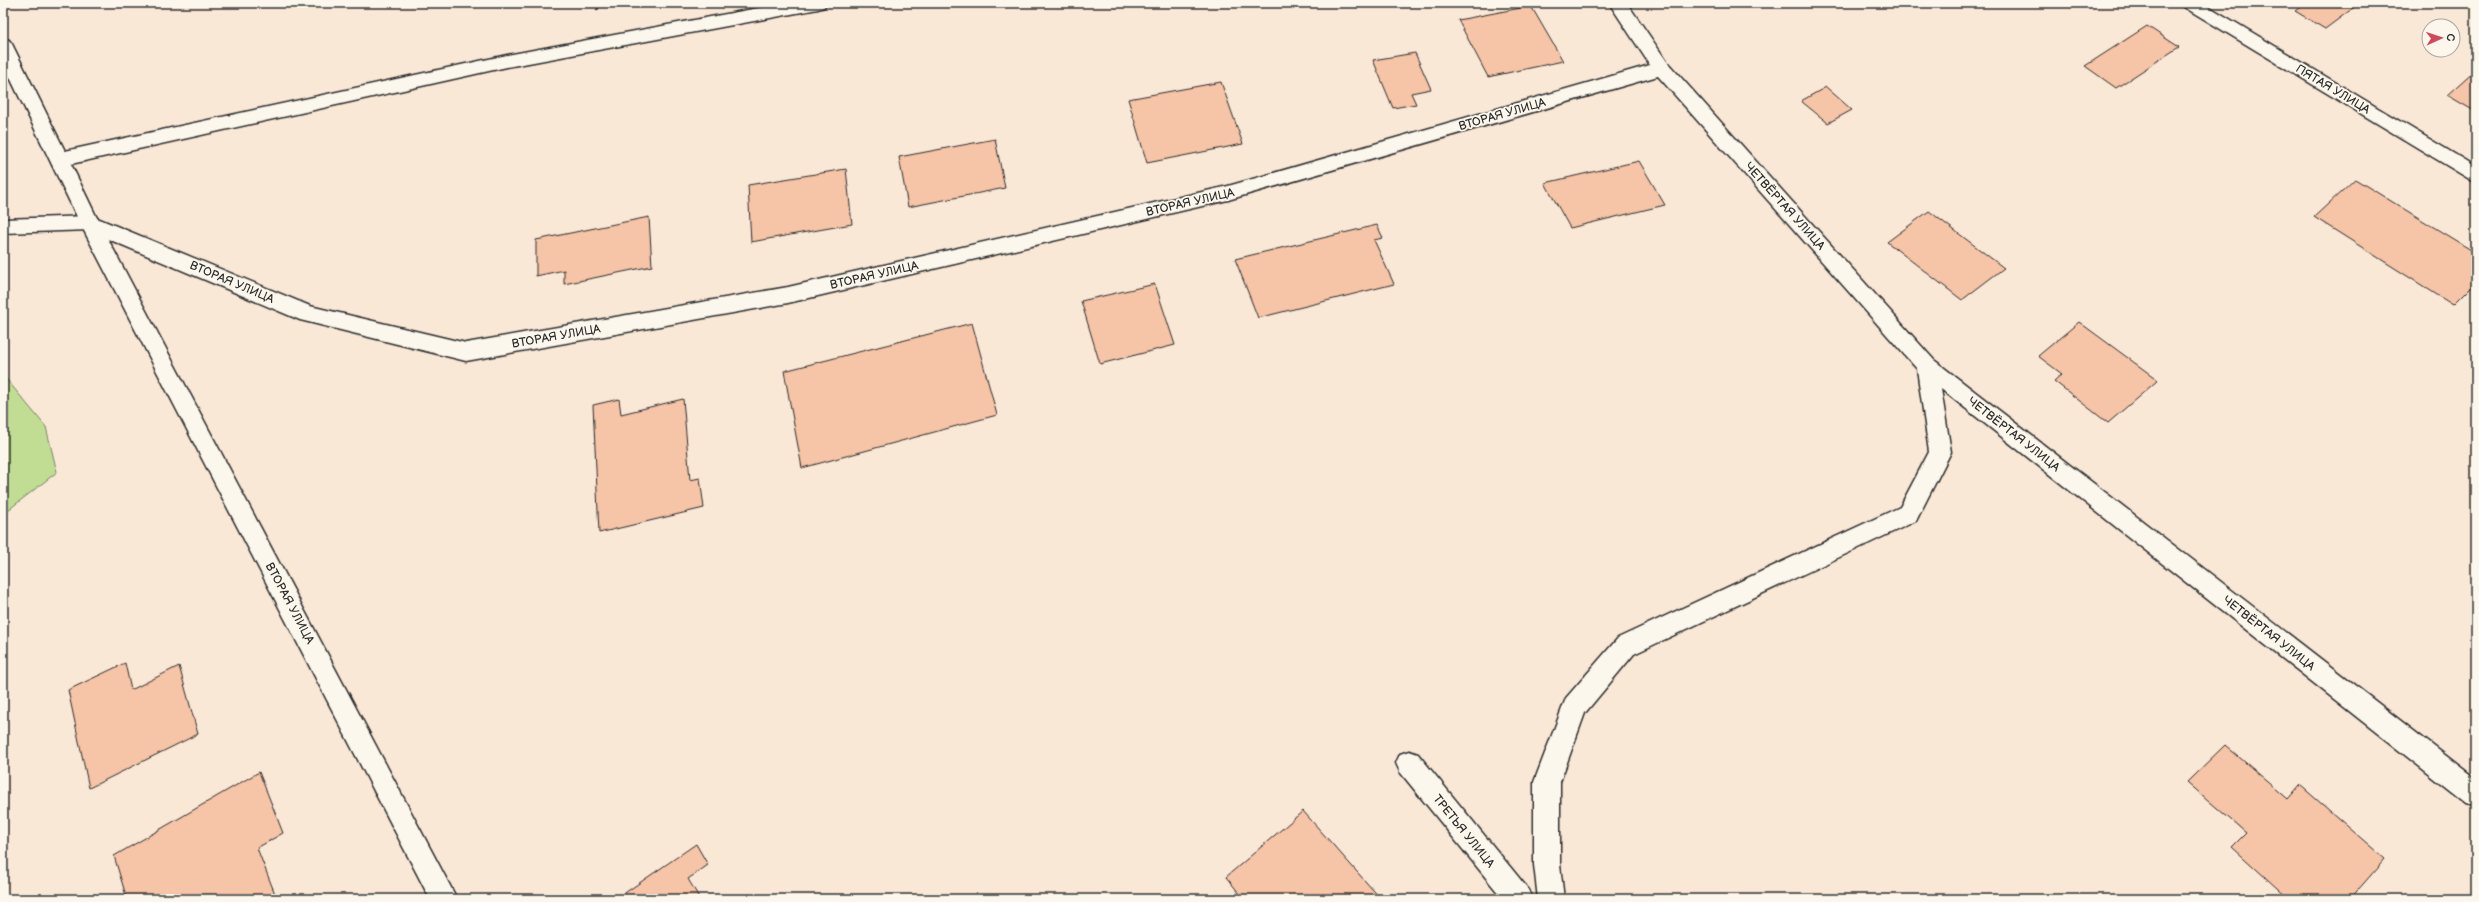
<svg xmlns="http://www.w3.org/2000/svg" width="2479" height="902" viewBox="0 0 2479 902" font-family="'Balsamiq Sans',sans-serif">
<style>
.green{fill:#c1dd94;stroke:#768460}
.building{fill:#f6c4a6;stroke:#2b2b2b}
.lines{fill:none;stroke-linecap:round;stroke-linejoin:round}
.service-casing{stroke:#2b2b2b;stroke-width:3}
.minor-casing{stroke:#2b2b2b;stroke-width:3}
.path{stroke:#2b2b2b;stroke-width:2;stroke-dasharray:3.5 2.5;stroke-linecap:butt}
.service{fill:#fbf7ec;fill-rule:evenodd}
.minor{fill:#fbf7ec;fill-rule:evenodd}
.labels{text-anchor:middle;stroke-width:3.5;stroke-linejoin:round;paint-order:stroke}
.street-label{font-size:12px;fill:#2b2b2b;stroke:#fbf7ec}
</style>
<rect width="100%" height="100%" fill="#fae8d7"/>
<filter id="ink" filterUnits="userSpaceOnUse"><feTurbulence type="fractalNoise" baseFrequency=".025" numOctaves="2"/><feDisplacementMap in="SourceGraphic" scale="8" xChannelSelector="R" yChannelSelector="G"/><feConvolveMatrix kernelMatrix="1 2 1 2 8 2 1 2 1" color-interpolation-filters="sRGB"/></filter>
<g filter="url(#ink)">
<path class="green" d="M3 375 46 427 57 472 3 514Z"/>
<g class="building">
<path d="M2299 3H2360L2325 29 2295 11 2303 5Z"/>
<path d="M1531 6 1563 61 1488 77 1458 20Z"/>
<path d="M2147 26 2179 47 2116 88 2085 66Z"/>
<path d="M1415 53 1431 89 1411 93 1416 104 1393 108 1373 60Z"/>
<path d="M2476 69V112L2447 95Z"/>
<path d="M1221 82 1243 144 1147 163 1128 99Z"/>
<path d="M1826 87 1852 110 1828 123 1801 101Z"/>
<path d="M995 139 1005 188 908 207 899 157Z"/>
<path d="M1639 161 1665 205 1570 228 1545 183Z"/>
<path d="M846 169 852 224 751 242 748 185Z"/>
<path d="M2355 179 2476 253V282L2453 305 2314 217Z"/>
<path d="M1929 211 2004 268 1962 300 1887 242Z"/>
<path d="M649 217 652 266 564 284V270L536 276V240Z"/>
<path d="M1377 225 1383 238 1374 240 1394 284 1258 318 1235 259Z"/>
<path d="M1155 284 1175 345 1100 364 1081 301Z"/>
<path d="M2079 322 2158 380 2108 423 2054 381 2062 374 2038 356Z"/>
<path d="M972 323 997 415 802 468 784 371Z"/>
<path d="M619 399 621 414 683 399 690 480 700 478 704 508 599 533 593 405Z"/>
<path d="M125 663 131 690 179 666 198 734 89 788 68 690Z"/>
<path d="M2225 745 2288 799 2300 785 2385 859 2350 899H2289L2232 847 2246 833 2187 782Z"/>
<path d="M259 772 283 833 257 848 277 899H127L114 856Z"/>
<path d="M1303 811 1381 899H1244L1226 877Z"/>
<path d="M696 844 708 865 688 879 700 899H616Z"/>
</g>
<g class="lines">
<defs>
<path id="service" d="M90 216 96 218 99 223 96 228 90 230 3 233V219Z"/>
<g id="minor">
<path d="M785 3H827L824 7 818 9 507 67 71 164 97 218 310 306 466 343 788 287 1228 186 1650 65 1609 3H1627L1668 63 1934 360 2476 779V807L2467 804 1941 389 1951 452 1916 521 1634 654 1585 713 1560 782V865L1564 899H1538L1534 865V782L1566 698 1618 638 1900 507 1929 452 1917 369 1658 76 1228 200 788 303 466 361 300 320 108 239 457 899H430L80 223 3 63V38L9 40 12 44 65 151 507 55Z"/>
<path d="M2181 3H2203L2476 167V183L2184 7Z"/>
<path d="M1409 751 1418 754 1529 890 1533 899H1503L1400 772 1396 763 1400 754Z"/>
</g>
</defs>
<use href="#service" class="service-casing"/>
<use href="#minor" class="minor-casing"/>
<path class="path" d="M596 10 606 3"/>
<use href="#service" class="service"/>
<use href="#minor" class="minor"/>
</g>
</g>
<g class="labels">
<g class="street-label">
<text transform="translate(2333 89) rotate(31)" y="4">ПЯТАЯ УЛИЦА</text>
<text transform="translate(1502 114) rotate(-16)" y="4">ВТОРАЯ УЛИЦА</text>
<text transform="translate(1190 202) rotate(-13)" y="4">ВТОРАЯ УЛИЦА</text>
<text transform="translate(1785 206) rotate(48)" y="4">ЧЕТВЁРТАЯ УЛИЦА</text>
<text transform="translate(874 275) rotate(-13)" y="4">ВТОРАЯ УЛИЦА</text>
<text transform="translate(232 282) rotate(23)" y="4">ВТОРАЯ УЛИЦА</text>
<text transform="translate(556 336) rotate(-10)" y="4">ВТОРАЯ УЛИЦА</text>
<text transform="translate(2014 434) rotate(38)" y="4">ЧЕТВЁРТАЯ УЛИЦА</text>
<text transform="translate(290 603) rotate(62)" y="4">ВТОРАЯ УЛИЦА</text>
<text transform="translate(2269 633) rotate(38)" y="4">ЧЕТВЁРТАЯ УЛИЦА</text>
<text transform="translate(1464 831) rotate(51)" y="4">ТРЕТЬЯ УЛИЦА</text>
</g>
</g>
<rect width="2479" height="902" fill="none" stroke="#fbf7ec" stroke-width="16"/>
<rect x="8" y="8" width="2463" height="886" fill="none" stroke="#2b2b2b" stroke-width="1.5" filter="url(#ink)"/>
<g transform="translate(2441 38) rotate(87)"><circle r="19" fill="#fbf7ec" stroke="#a8a59f"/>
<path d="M0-3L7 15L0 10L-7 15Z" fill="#d1495b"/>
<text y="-6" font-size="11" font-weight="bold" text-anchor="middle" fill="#2b2b2b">С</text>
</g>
</svg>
